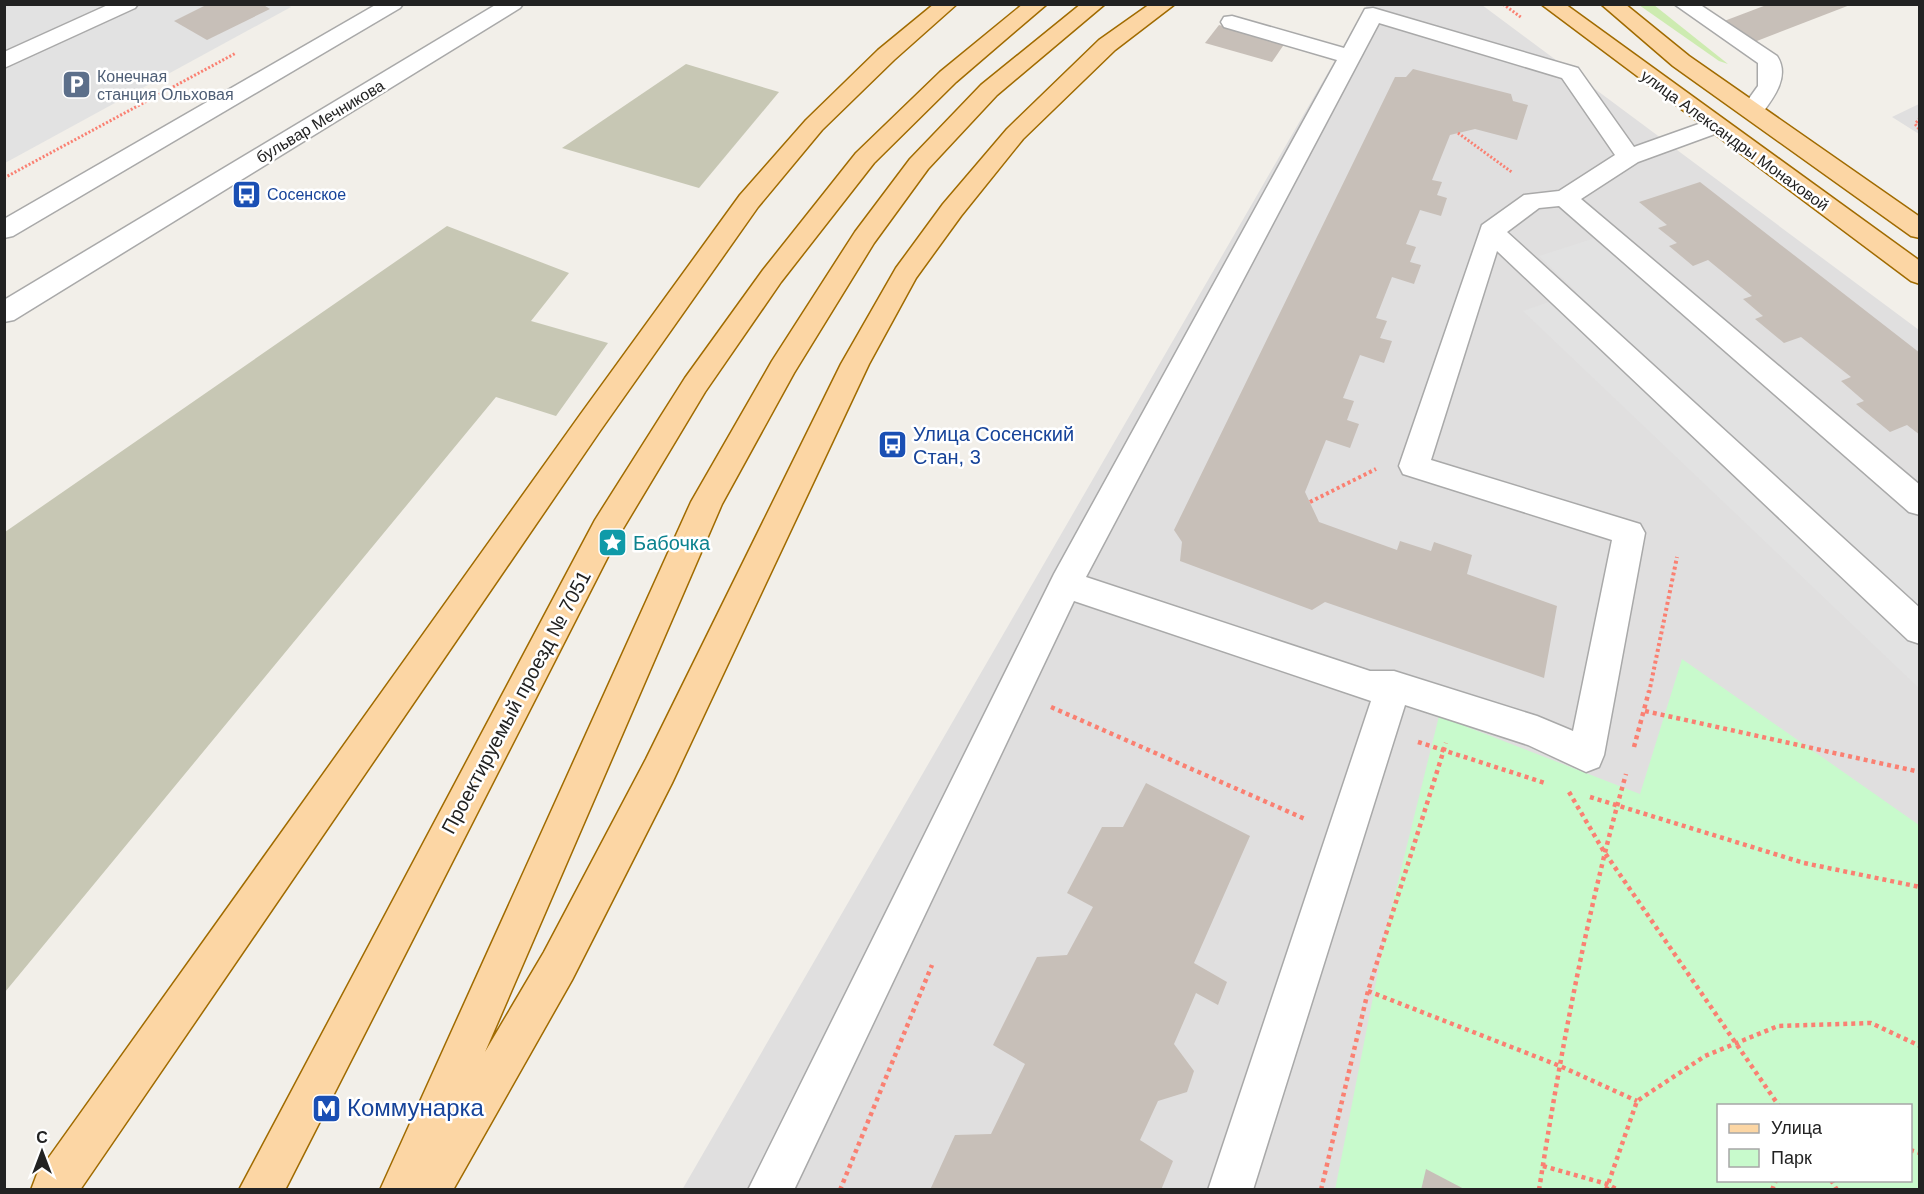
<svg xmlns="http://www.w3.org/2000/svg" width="1924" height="1194" viewBox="0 0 1924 1194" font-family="Arial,sans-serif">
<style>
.residential{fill:#e0dfdf;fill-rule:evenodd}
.construction{fill:#c7c7b4}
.grass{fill:#cdebb0}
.park{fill:#c8facc;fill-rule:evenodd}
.parking{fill:#e2e2e2}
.building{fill:#c7bfb8}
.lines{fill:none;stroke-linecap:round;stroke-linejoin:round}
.minor-casing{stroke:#a9a9a9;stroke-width:3}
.major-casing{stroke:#a06b00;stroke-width:3}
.path-far2{stroke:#fa8072;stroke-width:3;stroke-dasharray:2 2;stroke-linecap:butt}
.path-far1{stroke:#fa8072;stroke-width:4;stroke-dasharray:3 3;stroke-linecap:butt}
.path{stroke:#fa8072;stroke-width:4.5;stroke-dasharray:4 4;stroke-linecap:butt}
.minor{fill:#fff;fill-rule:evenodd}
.major{fill:#fcd6a4;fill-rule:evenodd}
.labels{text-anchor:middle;stroke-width:5;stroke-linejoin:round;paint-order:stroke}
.far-service-label{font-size:16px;fill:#4e5e75;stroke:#fff;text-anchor:start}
.far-street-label{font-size:16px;fill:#222;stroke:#fff}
.far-transit-label{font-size:16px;fill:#164399;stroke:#fff;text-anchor:start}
.transit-label{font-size:20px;fill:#164399;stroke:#fff;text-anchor:start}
.culture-label{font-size:20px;fill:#0d838f;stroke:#fff;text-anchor:start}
.street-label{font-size:20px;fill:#222;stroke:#fff}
.near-transit-label{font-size:24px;fill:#164399;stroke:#fff;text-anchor:start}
</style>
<rect width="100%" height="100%" fill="#f2efe9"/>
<g class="residential">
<path d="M1367 5H1482L1919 330V1189L682 1190ZM1718 1106H1910V1180H1718Z"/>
<path d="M1919 104V134L1892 117Z"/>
</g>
<g class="construction">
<path d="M686 64 779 92 699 188 562 148Z"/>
<path d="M447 226 569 273 531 321 608 343 556 416 496 397 5 992V532Z"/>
</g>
<path class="grass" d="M1639 5H1654L1728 64 1719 61Z"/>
<path class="park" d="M1682 659 1919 825V1189L1335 1190 1387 926 1439 716 1640 794ZM1718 1106H1910V1180H1718Z"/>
<g class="parking">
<path d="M286 4 291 7 5 163V5Z"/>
<path d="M1595 238 1919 518V688L1523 311 1577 292 1539 256Z"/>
</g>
<g class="building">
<path d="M208 4H262L270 9 207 40 174 21Z"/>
<path d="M1769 4H1850V5L1744 46 1711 26Z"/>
<path d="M1219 25 1285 43 1272 62 1205 43Z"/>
<path d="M1413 69 1511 94 1513 101 1528 105 1517 140 1475 129 1450 135 1432 180 1442 182 1437 195 1447 198 1441 216 1420 210 1406 244 1416 247 1410 262 1421 265 1414 284 1392 277 1376 318 1387 321 1380 338 1392 341 1384 363 1360 355 1343 398 1354 401 1347 420 1359 424 1350 448 1326 440 1305 492 1319 522 1397 550 1400 541 1431 551 1434 542 1472 555 1467 574 1557 606 1544 678 1325 602 1312 610 1180 561 1182 542 1174 530 1395 77H1406Z"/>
<path d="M1700 182 1920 353V435L1907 425 1890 432 1856 404 1864 401 1841 381 1851 377 1801 337 1784 343 1755 319 1763 316 1743 299 1752 296 1708 260 1693 266 1669 246 1677 243 1658 228 1667 225 1639 202Z"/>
<path d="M1146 783 1250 836 1194 963 1227 982 1218 1005 1196 993 1174 1044 1194 1071 1187 1092 1158 1101 1140 1140 1173 1161 1161 1190H930L955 1135 991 1134 1025 1064 993 1045 1037 957 1067 955 1093 907 1067 893 1102 827H1123Z"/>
<path d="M1426 1169 1466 1190H1421Z"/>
</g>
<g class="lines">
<defs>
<g id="minor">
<path d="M110 4H138L135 8 4 68V52Z"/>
<path d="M377 4H403L400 8 13 236 4 238V219Z"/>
<path d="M497 4H523L520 8 14 320 4 322V300Z"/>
<path d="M1674 4H1699L1777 56C1791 77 1772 100 1760 116L1752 118 1744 116 1740 111 1758 86V63Z"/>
<path d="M1373 8 1578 68 1634 147 1707 121 1715 119 1723 121 1727 126 1723 131 1638 162 1581 199 1920 485V515L1909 512 1559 206 1539 208 1507 232 1920 608V644L1908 640 1497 251 1431 460 1640 524 1645 533 1604 755 1599 767 1586 772 1528 745 1405 705 1253 1190H1208L1371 701 1074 601 794 1190H748L1054 574 1337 60 1224 27 1221 22 1224 17 1232 16 1344 48 1365 9ZM1379 23 1562 78 1615 155 1559 191 1524 195 1482 225 1399 466 1403 474 1612 540 1573 731 1537 716 1394 671H1370L1086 577Z"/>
</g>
<g id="major">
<path d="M934 4H957L894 60 822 130 758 207 600 431 80 1190H31L37 1174 580 415 740 195 806 120 878 50Z"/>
<path d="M1023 4H1047L956 82 874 163 781 282 705 392 618 537 285 1190H239L595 520 685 378 763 270 856 153 940 72Z"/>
<path d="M1081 4H1105L997 95 928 169 874 243 794 373 722 504 485 1052 544 952 646 759 841 364 896 268 943 204 1007 129 1099 40 1150 4H1175L1115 50 1023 139 961 216 916 278 869 364 672 783 572 980 453 1190H380L691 502 772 361 855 232 910 159 981 85Z"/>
<path d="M1541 4H1565L1920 261V284L1911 281Z"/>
<path d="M1601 4H1625L1689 56 1920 217V238L1911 236 1673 66Z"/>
</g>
</defs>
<use href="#minor" class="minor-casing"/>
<use href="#major" class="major-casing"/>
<g class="path-far2">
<path d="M1503 4 1522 18"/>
<path d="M1920 118 1915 124 1920 130"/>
<path d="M1458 133 1513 173"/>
<path d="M4 178 236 53"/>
</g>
<g class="path-far1">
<path d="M1310 502 1376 469"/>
<path d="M1649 693 1677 557"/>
</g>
<g class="path">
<path d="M1051 707 1305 819"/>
<path d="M1645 711 1920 772"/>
<path d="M1418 742 1545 783"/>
<path d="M1634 747 1649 691"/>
<path d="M1569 792 1603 850 1779 1106"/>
<path d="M1590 797 1804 863 1920 887"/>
<path d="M1368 991 1560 1066 1637 1101"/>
<path d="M1910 1150 1920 1153"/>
<path d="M1543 1166 1607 1184 1618 1190"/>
<path d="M1831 1180 1837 1190"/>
<path d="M840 1190 932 965"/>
<path d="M1321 1190 1368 991 1446 743"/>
<path d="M1539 1190C1561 1050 1587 911 1626 774"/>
<path d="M1606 1190 1637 1101 1705 1056 1778 1026 1871 1023 1920 1046"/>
<path d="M1772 1190 1776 1180"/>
</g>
<use href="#minor" class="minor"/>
<use href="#major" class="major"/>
</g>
<defs>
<symbol id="parking-square" viewBox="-11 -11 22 22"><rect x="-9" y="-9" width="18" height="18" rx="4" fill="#5c6f8a" stroke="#fff"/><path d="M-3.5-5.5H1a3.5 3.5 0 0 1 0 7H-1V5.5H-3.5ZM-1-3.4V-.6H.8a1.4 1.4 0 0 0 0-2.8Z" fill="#fff"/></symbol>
<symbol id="bus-square" viewBox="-11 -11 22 22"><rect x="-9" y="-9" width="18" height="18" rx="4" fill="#1a4fb4" stroke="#fff"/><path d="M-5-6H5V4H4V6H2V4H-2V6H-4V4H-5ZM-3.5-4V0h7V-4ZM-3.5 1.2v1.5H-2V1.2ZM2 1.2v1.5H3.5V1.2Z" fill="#fff"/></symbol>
<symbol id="sight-square" viewBox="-11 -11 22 22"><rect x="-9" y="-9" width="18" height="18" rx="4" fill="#0f9aa8" stroke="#fff"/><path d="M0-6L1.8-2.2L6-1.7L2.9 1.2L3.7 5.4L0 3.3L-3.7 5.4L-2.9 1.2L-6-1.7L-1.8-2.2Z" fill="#fff"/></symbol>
<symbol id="metro-square" viewBox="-11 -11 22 22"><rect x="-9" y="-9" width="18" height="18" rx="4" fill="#1a4fb4" stroke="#fff"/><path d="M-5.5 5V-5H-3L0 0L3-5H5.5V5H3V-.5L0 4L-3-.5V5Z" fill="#fff"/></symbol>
</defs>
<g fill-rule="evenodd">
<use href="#parking-square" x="60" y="68" width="33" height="33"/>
<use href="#bus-square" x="230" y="178" width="33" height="33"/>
<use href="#bus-square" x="876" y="428" width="33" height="33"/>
<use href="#sight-square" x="596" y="526" width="33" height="33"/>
<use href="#metro-square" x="310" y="1092" width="33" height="33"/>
</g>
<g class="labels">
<g class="far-service-label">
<text x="97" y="82">Конечная<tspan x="97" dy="18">станция Ольховая</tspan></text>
</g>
<g class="far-street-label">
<text transform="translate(320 121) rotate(-31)" y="6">бульвар Мечникова</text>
<text transform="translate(1735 140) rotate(36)" y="6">улица Александры Монаховой</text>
</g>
<g class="far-transit-label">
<text x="267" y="200">Сосенское</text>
</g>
<g class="transit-label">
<text x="913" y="441">Улица Сосенский<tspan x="913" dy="23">Стан, 3</tspan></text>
</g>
<g class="culture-label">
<text x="633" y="550">Бабочка</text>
</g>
<g class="street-label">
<text transform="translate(516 702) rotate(-62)" y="7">Проектируемый проезд № 7051</text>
</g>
<g class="near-transit-label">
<text x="347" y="1116">Коммунарка</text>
</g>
</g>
<rect width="1924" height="1194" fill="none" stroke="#222222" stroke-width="12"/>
<rect x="1717" y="1104" width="195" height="78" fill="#ffffff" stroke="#a7a7a7" stroke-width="1.5"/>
<rect x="1729" y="1124" width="30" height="9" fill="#fcd6a4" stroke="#a7a7a7" stroke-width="1.5"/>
<text x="1771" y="1134" font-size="18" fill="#222222">Улица</text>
<rect x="1729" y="1149" width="30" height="18" fill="#c8facc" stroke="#a7a7a7" stroke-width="1.5"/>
<text x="1771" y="1164" font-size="18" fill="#222222">Парк</text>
<g transform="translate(42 1152)" stroke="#ffffff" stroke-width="4.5" paint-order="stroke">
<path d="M0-4.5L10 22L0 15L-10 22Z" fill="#222222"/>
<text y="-9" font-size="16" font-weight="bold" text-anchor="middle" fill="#222222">С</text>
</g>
</svg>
